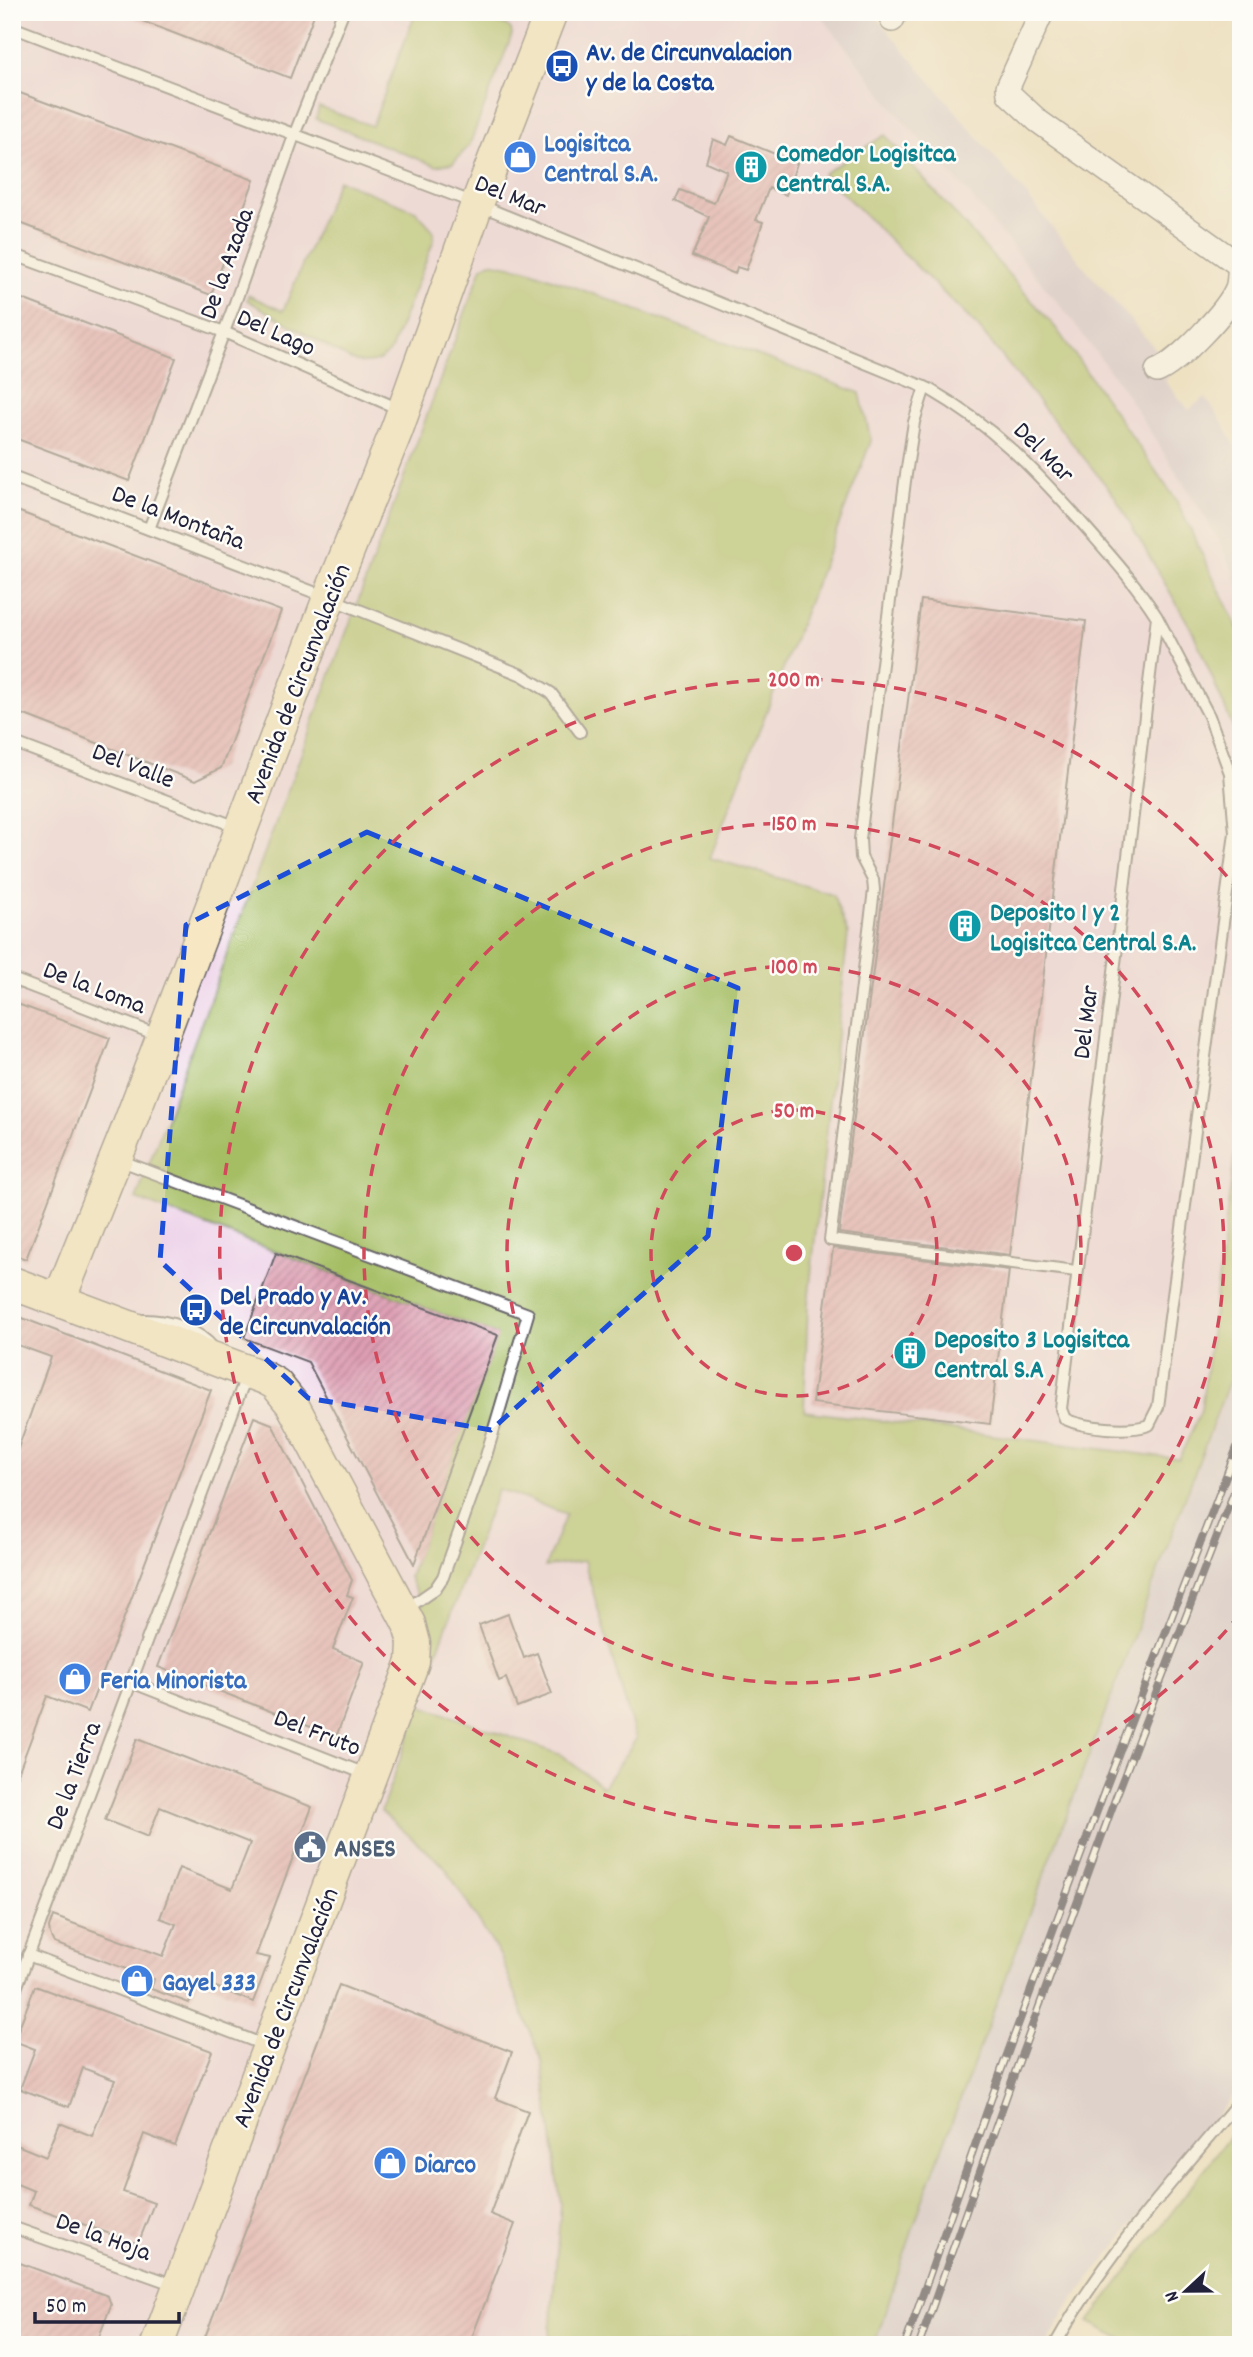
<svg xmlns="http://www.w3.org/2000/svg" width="1253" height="2357" viewBox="0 0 1253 2357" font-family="Dekko,sans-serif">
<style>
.built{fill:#edd1e9}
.railway{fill:#ccbfd4}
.green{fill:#a5be64;stroke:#647050;stroke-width:2}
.building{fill:url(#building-hatch)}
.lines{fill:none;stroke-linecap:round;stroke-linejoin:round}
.lane-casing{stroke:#69656a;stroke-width:14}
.street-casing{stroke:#69656a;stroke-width:26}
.secondary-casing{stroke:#69656a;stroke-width:35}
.lane{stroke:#fff;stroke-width:10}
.street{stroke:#fff;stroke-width:23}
.secondary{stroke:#f7e8c3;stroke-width:32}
.rail-casing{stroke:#22223b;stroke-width:8}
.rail{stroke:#fdfcf7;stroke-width:5;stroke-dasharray:16;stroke-linecap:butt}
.marked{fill:none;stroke:#1d4ed8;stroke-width:5;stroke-dasharray:14 9;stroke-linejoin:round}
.ring{fill:none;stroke:#d1495b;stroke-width:3.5;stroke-dasharray:12 9}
.labels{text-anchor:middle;stroke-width:5;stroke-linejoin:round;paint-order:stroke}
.transit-label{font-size:26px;font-weight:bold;fill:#164399;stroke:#fdfcf7;text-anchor:start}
.shop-label{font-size:26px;font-weight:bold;fill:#366cbe;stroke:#fdfcf7;text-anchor:start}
.culture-label{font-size:26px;font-weight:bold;fill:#0d838f;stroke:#fdfcf7;text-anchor:start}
.street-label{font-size:26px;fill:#22223b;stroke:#fdfcf7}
.service-label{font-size:26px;font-weight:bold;fill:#4e5e75;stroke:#fdfcf7;text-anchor:start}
.centre{fill:#d1495b;stroke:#fdfcf7;stroke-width:3.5}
.ring-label{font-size:21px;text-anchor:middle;font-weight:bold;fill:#d1495b;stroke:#fdfcf7;stroke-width:5;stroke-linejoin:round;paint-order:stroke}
</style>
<defs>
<pattern id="building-hatch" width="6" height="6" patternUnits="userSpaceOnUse" patternTransform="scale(1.75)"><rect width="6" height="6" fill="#de9eb3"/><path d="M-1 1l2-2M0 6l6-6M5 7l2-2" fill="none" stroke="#b48093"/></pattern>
</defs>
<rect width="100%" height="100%" fill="#fdfcf7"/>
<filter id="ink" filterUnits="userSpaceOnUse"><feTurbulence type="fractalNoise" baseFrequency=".0143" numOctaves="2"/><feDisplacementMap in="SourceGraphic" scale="14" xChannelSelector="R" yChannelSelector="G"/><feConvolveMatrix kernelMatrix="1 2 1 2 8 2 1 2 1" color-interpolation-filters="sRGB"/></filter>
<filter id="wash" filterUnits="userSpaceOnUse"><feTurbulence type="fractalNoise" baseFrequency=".00686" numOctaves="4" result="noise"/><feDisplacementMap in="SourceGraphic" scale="28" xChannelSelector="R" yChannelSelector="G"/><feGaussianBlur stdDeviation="1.57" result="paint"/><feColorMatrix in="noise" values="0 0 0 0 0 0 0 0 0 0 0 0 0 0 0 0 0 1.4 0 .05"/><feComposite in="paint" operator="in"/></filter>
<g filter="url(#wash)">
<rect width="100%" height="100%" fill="#eee1c2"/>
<path class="built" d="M12 12H818L901 118 967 192 1071 319 1121 386 1218 538 1241 591V1355L922 2202 874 2345H12Z"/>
<g class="railway">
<path d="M818 12H872L1024 192 1086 269 1174 370 1165 381 1189 410 1205 397 1220 418 1241 456V591L1218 538 1121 386 1071 319 967 192 901 118Z"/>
<path d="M1241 1355V2086L1066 2310 1047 2345H874L922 2202Z"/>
</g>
<g class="green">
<path d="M402 12H456L506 25 511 29 512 35 469 146 453 163 436 166 316 119 319 107 372 126 414 17Z"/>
<path d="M885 135 1056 328 1176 500 1241 635V746L1193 632 1114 495 979 328 823 174Z"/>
<path d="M338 180 416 211 433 230 434 240 391 350C380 364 367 366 351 360L247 300 248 295 283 311Z"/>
<path d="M490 262 526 269 860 393 871 441 710 858 833 894 848 934 808 1304 804 1411 1179 1459 1201 1410 1241 1107V1349L922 2202 874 2345H549L561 2205 542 2061 501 1957 444 1866 381 1811 420 1705 561 1755 603 1787 636 1739 584 1561 545 1567 566 1514 498 1489 433 1663C433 1628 423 1608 409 1577L497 1335 136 1199 482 267Z"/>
<path d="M1241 2121V2345H1134L1089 2322Z"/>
</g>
<g id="blocks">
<g class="building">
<path d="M119 12H315L290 78Z"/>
<path d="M12 90 254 180 211 295 12 220Z"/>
<path d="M731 136 797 163 786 195 769 188 756 220 763 222 746 270 737 267 735 274 692 256 709 217 675 201 680 190 714 203 727 171 706 162 713 139 727 145Z"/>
<path d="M12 295 176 358 129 481 12 437Z"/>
<path d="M12 509 281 611 221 768 195 781 12 710Z"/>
<path d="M921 600 1086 621 1010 1255 839 1233Z"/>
<path d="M12 1002 110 1038 26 1259 12 1254Z"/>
<path d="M833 1248 1009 1270 990 1424 812 1403Z"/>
<path d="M276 1253 498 1335 414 1564 308 1362 244 1338Z"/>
<path d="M12 1314 211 1390 88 1712 47 1696 14 1784 12 1465 51 1357 12 1343Z"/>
<path d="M254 1417 272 1424 352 1580 347 1595 353 1597 333 1649 364 1662 336 1737 158 1667Z"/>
<path d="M508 1614 524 1658 537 1653 552 1694 517 1707 506 1678 499 1681 479 1625Z"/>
<path d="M137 1739 312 1807 256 1955 270 1958 253 2002 198 1980 189 2003 151 1989 154 1979 54 1943 50 1935 49 1928 53 1916 163 1956 176 1924 160 1918 179 1868 232 1889 250 1843 160 1807 148 1837 105 1820Z"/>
<path d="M339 1985 512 2052 495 2098 528 2111 490 2214 515 2224 469 2345H202Z"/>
<path d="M35 1986 212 2051 175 2146 144 2134 123 2192 154 2203 138 2244 29 2205 34 2191 12 2182V2143L46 2157 60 2123 92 2136 115 2080 83 2068 69 2107 20 2089 35 2049 14 2041Z"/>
<path d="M12 2260 108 2296 111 2305 96 2345H12Z"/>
</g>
</g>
</g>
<g filter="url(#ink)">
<use href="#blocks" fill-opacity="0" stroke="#69656a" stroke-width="2"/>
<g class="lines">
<defs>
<g id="lane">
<path d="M12 27 477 204 929 389C993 426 1032 467 1081 522 1108 553 1135 582 1157 617L1061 1409 1065 1419C1084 1428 1129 1432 1149 1425L1158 1407 1235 833 1230 773 1209 716 1157 617"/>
<path d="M12 254 224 332 399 409"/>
<path d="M925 387 914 422 905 481 860 839 861 857 873 880 874 890 830 1240 1076 1271"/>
<path d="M12 477 329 598 522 675 551 693 580 732"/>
<path d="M149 529 235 303 295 133 343 12"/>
<path d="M12 742 237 827"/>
<path d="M12 979 160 1036"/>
<path d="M119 1160 528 1314 486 1456 443 1577 435 1589 405 1610"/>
<path d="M144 1320C168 1320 199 1329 214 1349"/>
<path d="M131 1682 368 1775"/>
<path d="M28 1955 267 2046"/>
<path d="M12 1999 247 1374"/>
<path d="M12 2227 178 2286"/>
<path d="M1055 2345C1105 2255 1176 2178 1241 2099"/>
</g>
<g id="street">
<path d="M1042 12 1008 87 1009 94 1038 121 1239 265"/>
<path d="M892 20 896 12"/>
<path d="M1157 371C1178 363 1229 309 1237 288 1240 280 1238 270 1241 261"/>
</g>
<g id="secondary">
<path d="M12 1283 265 1378 276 1384 292 1404 409 1624 414 1643 413 1662 157 2345"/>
<path d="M59 1300 126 1133 329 598 397 429 477 204 551 12"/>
</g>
</defs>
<use href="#lane" class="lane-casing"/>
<use href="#street" class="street-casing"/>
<use href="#secondary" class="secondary-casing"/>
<use href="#lane" class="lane"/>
<use href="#street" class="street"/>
<use href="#secondary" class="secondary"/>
<defs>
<g id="rail">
<path d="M905 2345 1001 2071 1104 1792 1241 1437"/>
<path d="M919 2345 1014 2075 1116 1797 1241 1474"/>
</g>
</defs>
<use href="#rail" class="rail-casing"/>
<use href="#rail" class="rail"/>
</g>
</g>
<path d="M0 0H1253V2357H0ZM367 832 738 988 708 1236 491 1430 308 1398 160 1261 186 925Z" fill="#eee1c2" fill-opacity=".55" fill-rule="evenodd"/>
<path class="marked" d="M367 832 738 988 708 1236 491 1430 308 1398 160 1261 186 925Z"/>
<g class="ring">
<circle cx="794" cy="1253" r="143"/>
<circle cx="794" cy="1253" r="287"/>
<circle cx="794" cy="1253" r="430"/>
<path d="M1240 1614A574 574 0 1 1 1240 892"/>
</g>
<defs>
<symbol id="bus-disc" viewBox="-11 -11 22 22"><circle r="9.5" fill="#1a4fb4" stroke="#fdfcf7"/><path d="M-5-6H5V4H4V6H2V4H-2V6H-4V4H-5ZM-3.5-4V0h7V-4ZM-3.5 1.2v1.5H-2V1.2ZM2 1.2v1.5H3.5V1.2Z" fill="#fff"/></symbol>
<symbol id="shop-disc" viewBox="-11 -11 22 22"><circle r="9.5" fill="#3f7fe0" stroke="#fdfcf7"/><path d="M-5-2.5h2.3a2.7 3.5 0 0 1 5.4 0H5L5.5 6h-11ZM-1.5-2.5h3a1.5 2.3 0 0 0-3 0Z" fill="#fff"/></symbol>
<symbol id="building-disc" viewBox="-11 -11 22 22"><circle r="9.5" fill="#0f9aa8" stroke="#fdfcf7"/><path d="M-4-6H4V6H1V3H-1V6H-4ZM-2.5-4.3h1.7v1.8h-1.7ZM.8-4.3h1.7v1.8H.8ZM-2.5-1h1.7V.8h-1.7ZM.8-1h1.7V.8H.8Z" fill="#fff"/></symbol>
<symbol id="civic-disc" viewBox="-11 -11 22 22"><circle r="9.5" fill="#5c6f8a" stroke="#fdfcf7"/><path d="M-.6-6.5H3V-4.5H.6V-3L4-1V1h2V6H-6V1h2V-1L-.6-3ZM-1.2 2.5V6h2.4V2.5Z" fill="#fff"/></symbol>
</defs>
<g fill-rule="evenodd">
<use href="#bus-disc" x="543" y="47" width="38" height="38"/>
<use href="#shop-disc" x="501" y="138" width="38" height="38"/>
<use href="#building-disc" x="732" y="148" width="38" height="38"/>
<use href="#building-disc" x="946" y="907" width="38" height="38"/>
<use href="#bus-disc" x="177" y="1291" width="38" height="38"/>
<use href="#building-disc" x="891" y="1334" width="38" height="38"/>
<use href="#shop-disc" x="56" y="1660" width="38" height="38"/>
<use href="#civic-disc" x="291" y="1828" width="38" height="38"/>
<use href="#shop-disc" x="118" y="1962" width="38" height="38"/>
<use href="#shop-disc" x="371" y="2144" width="38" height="38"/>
</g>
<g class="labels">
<g class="transit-label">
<text x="586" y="60">Av. de Circunvalacion<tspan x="586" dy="30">y de la Costa</tspan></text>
<text x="220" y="1304">Del Prado y Av.<tspan x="220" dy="30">de Circunvalación</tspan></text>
</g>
<g class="shop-label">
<text x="544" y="151">Logisitca<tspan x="544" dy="30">Central S.A.</tspan></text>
<text x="100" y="1688">Feria Minorista</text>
<text x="162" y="1990">Gayel 333</text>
<text x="414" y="2172">Diarco</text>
</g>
<g class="culture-label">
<text x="776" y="161">Comedor Logisitca<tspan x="776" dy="30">Central S.A.</tspan></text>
<text x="990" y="920">Deposito 1 y 2<tspan x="990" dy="30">Logisitca Central S.A.</tspan></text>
<text x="934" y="1347">Deposito 3 Logisitca<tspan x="934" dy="30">Central S.A</tspan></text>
</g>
<g class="street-label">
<text transform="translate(511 194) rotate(22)" y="9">Del Mar</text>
<text transform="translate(225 263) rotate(-70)" y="9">De la Azada</text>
<text transform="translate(277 331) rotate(24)" y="9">Del Lago</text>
<text transform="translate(1045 451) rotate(45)" y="9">Del Mar</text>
<text transform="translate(179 516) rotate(21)" y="9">De la Montaña</text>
<text transform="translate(296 683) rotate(-69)" y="9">Avenida de Circunvalación</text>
<text transform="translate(134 764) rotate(21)" y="9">Del Valle</text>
<text transform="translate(95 986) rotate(21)" y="9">De la Loma</text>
<text transform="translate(1084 1022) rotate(-83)" y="9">Del Mar</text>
<text transform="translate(318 1731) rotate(21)" y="9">Del Fruto</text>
<text transform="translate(72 1775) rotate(-69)" y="9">De la Tierra</text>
<text transform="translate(284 2007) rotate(-69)" y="9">Avenida de Circunvalación</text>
<text transform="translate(104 2235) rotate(20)" y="9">De la Hoja</text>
</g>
<g class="service-label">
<text x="334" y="1856">ANSES</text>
</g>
</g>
<circle cx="794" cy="1253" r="10" class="centre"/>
<g class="ring-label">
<text x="794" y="686">200 m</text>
<text x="794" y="830">150 m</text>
<text x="794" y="973">100 m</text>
<text x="794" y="1117">50 m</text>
</g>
<rect width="1253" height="2357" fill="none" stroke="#fdfcf7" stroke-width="42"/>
<g transform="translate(1186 2291) rotate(248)" stroke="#fdfcf7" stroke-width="5" paint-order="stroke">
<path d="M0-5L12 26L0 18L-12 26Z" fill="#22223b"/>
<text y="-10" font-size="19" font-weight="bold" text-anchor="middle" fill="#22223b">N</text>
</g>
<path d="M35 2312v10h144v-10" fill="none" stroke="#22223b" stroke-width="3.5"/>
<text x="46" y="2312" font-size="21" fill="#22223b" stroke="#fdfcf7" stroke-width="5" paint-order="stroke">50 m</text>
</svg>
